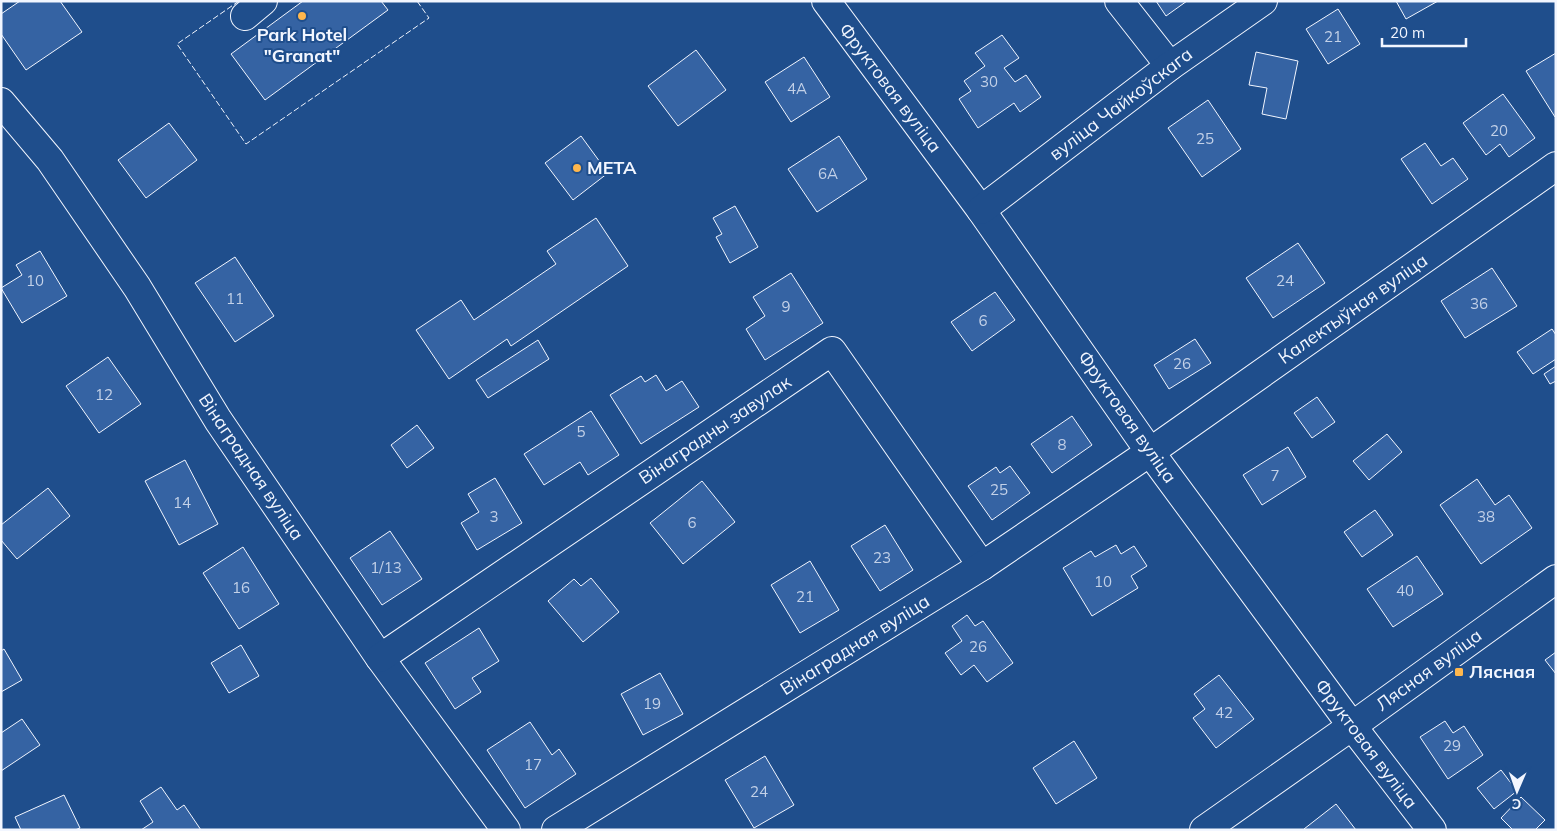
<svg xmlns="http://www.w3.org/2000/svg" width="1557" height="831" viewBox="0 0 1557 831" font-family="Mulish,sans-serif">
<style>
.building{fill:#3563a3;stroke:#f2f6ff}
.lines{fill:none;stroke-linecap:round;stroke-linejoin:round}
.minor-casing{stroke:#f2f6ff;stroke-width:30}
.minor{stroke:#1f4e8c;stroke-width:28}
.fence{stroke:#f2f6ff;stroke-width:1;stroke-dasharray:6 2.5;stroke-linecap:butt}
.poi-dot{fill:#ffb74d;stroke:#1f4e8c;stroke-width:2}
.labels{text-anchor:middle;stroke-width:4;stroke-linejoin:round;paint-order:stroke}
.number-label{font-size:15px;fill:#c3d1e8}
.poi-label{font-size:18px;font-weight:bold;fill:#f2f6ff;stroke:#1f4e8c;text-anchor:start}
.street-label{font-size:18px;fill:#f2f6ff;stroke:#1f4e8c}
</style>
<rect width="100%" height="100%" fill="#1f4e8c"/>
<g class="building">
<path d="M20 1H60L82 32 26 70 1 34V14Z"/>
<path d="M303 1H381L388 10 265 100 231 54Z"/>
<path d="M1156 1H1187L1166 16Z"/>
<path d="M1396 1H1438L1406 19Z"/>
<path d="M1338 9 1360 44 1328 64 1306 29Z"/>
<path d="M1002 35 1019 58 1004 68 1015 82 1026 75 1041 97 1020 112 1014 103 978 128 959 99 971 91 964 81 985 66 975 53Z"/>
<path d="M696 50 726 90 678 126 648 86Z"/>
<path d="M1256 52 1298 61 1286 119 1262 114 1267 88 1249 85Z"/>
<path d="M1556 53V116L1555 117 1526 71Z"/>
<path d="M804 57 830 97 791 122 765 82Z"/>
<path d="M1503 94 1535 138 1509 157 1500 144 1486 155 1463 123Z"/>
<path d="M1208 100 1241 149 1202 177 1168 128Z"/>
<path d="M169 123 197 160 146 198 118 160Z"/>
<path d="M581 136 608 173 573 200 545 163Z"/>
<path d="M839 136 867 179 817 212 788 169Z"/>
<path d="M1425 143 1441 166 1453 158 1468 179 1432 204 1401 159Z"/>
<path d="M735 206 758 247 730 263 716 237 722 234 713 218Z"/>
<path d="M596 218 628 266 511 346 507 339 449 379 416 330 461 300 474 320 556 264 547 251Z"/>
<path d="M1298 243 1325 283 1273 318 1246 278Z"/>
<path d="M40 251 67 296 22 323 1 288 22 275 16 265Z"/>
<path d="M235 257 274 316 235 342 195 283Z"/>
<path d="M1492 268 1517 306 1465 338 1441 301Z"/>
<path d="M791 273 823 323 765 360 746 329 765 316 753 297Z"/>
<path d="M995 292 1015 320 972 351 951 322Z"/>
<path d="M1552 329 1556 335V359L1533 374 1517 352Z"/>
<path d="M1195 339 1211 363 1169 389 1154 365Z"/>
<path d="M538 340 549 359 488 398 476 380Z"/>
<path d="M108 357 141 404 99 433 66 386Z"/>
<path d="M1556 366V381L1550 384 1544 374Z"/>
<path d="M656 375 666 391 682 381 699 407 641 444 610 395 641 376 645 382Z"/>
<path d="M1317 397 1335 422 1312 438 1294 413Z"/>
<path d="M591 411 619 455 588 475 580 462 544 485 524 454Z"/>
<path d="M1072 416 1092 445 1052 473 1031 444Z"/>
<path d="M417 425 434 448 407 468 391 445Z"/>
<path d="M1387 434 1402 452 1369 480 1353 461Z"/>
<path d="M1288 447 1306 477 1262 505 1243 475Z"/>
<path d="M185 460 218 524 179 545 145 481Z"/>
<path d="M1010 466 1030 493 992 520 968 486 996 467 1000 473Z"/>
<path d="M495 478 522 523 477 550 461 523 479 512 468 494Z"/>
<path d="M1477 479 1495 505 1509 495 1532 528 1481 564 1440 505Z"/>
<path d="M702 481 735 522 683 564 650 523Z"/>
<path d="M48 488 70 516 17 559 1 540V525Z"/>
<path d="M1375 510 1393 535 1362 557 1344 532Z"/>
<path d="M885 525 913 570 880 591 851 546Z"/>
<path d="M390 531 422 579 382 605 350 558Z"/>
<path d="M1116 545 1121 554 1134 546 1147 566 1131 576 1138 588 1092 616 1063 568 1091 551 1095 557Z"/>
<path d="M243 547 279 604 239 629 203 573Z"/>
<path d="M1417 556 1443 594 1393 627 1367 589Z"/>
<path d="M810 561 839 610 800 633 771 585Z"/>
<path d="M591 578 619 612 583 642 548 601 574 579 581 586Z"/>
<path d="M967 615 975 626 983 621 1013 663 987 682 974 665 961 675 945 653 962 641 952 626Z"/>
<path d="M479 628 499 661 472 678 481 692 455 709 425 663Z"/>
<path d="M241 645 259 676 229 693 211 663Z"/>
<path d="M4 649 22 680 1 692V651Z"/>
<path d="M1556 652V674L1545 660Z"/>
<path d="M660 673 683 714 643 735 621 694Z"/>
<path d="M1219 675 1254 719 1216 748 1193 718 1205 709 1194 694Z"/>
<path d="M22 719 40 745 1 771V733Z"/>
<path d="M1445 721 1453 733 1464 726 1483 755 1448 779 1420 737Z"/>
<path d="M530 722 552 755 559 749 576 774 525 808 487 750Z"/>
<path d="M1074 741 1097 778 1056 804 1033 768Z"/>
<path d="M765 756 794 805 754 828 725 780Z"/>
<path d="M1501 770 1517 791 1494 809 1477 788Z"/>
<path d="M161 787 177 810 184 805 201 830H141L153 822 140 801Z"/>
<path d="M64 795 80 828 75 830H21L15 817Z"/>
<path d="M1521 797 1545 820 1535 830H1513L1501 818Z"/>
<path d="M1336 804 1356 830H1305L1304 829Z"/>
</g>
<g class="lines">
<defs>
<g id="minor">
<path d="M826 1 981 210 1150 452 1352 726 1432 830"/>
<path d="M1119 1 1170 66"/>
<path d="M245 16 263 1"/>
<path d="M1 102 50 160 137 287 218 420 380 658 506 830"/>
<path d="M981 210 1170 66 1263 1"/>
<path d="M380 658 832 351 982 566"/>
<path d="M556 830 982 566 1150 452 1556 166"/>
<path d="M1204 830 1352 726 1556 579"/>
</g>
</defs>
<use href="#minor" class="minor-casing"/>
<use href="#minor" class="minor"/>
<path class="fence" d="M239 1 177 44 246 144 429 18 417 1"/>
</g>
<g class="poi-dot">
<circle cx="302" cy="16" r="5"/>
<circle cx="577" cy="168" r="5"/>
<rect x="1454" y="667" width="10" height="10" rx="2.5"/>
</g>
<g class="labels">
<g class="number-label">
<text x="1333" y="42">21</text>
<text x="989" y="87">30</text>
<text x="797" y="94">4А</text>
<text x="1499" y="136">20</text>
<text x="1205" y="144">25</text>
<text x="828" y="179">6А</text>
<text x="35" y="286">10</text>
<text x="1285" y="286">24</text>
<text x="235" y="304">11</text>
<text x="1479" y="309">36</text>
<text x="786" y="312">9</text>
<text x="983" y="326">6</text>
<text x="1182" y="369">26</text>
<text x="104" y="400">12</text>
<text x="581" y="437">5</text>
<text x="1062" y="450">8</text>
<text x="1275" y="481">7</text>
<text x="999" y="495">25</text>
<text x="182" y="508">14</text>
<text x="494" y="522">3</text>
<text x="1486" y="522">38</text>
<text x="692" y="528">6</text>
<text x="882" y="563">23</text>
<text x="386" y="573">1/13</text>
<text x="1103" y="587">10</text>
<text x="241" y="593">16</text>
<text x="1405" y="596">40</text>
<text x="805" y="602">21</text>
<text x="978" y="652">26</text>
<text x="652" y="709">19</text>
<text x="1224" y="718">42</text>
<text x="1452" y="751">29</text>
<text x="533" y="770">17</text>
<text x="759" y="797">24</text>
</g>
<g class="poi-label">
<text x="302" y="41" text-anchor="middle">Park Hotel<tspan x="302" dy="21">"Granat"</tspan></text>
<text x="587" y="174">МЕТА</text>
<text x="1469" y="678">Лясная</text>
</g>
<g class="street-label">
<text transform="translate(890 88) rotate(53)" y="6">Фруктовая вуліца</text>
<text transform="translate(1121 104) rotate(-37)" y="6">вуліца Чайкоўскага</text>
<text transform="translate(1353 309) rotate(-35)" y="6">Калектыўная вуліца</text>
<text transform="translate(1127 417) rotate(55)" y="6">Фруктовая вуліца</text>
<text transform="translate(715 430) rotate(-34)" y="6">Вінаградны завулак</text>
<text transform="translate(251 467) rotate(56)" y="6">Вінаградная вуліца</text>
<text transform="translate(855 645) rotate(-32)" y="6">Вінаградная вуліца</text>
<text transform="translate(1429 670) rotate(-36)" y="6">Лясная вуліца</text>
<text transform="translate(1366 744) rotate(53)" y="6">Фруктовая вуліца</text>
</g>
</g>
<rect width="1557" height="831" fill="none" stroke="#f2f6ff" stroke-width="5"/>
<g transform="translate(1517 791) rotate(182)" stroke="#1f4e8c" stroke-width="4" paint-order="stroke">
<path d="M0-4L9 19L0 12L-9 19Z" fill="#f2f6ff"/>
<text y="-8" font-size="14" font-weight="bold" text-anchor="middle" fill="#f2f6ff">С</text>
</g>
<path d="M1382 38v8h84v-8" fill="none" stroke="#f2f6ff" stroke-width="2.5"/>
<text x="1390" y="38" font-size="15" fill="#f2f6ff" stroke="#1f4e8c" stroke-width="4" paint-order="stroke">20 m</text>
</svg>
